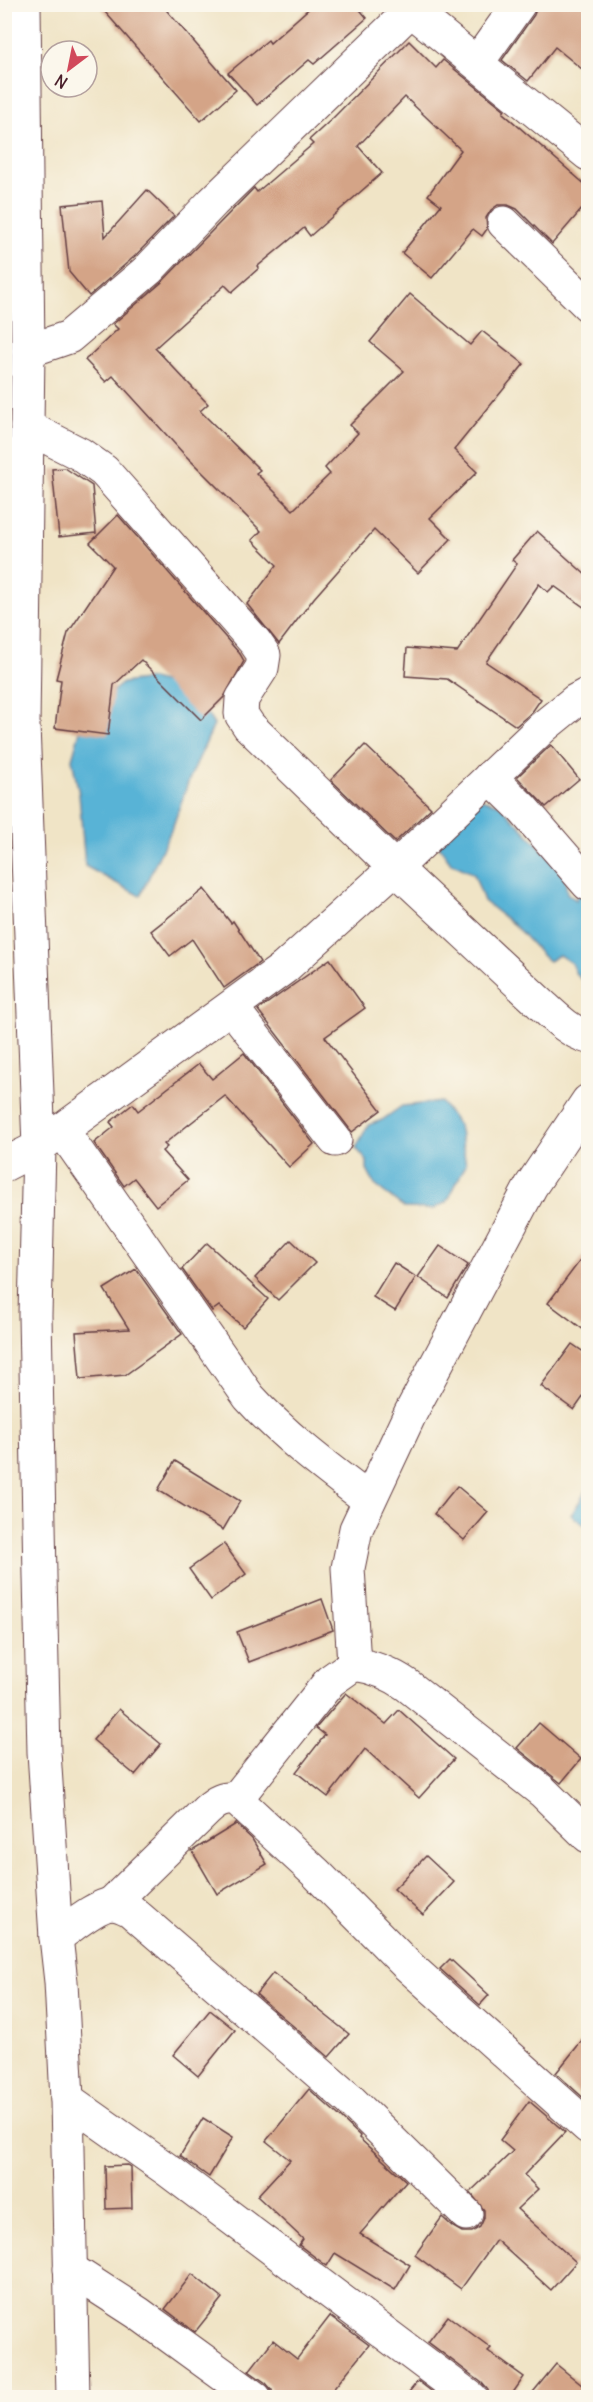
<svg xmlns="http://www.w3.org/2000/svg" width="593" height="2402" viewBox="0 0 593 2402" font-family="Delius,sans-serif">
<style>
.water{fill:#58b3d6;stroke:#516980;stroke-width:1.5}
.building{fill:#d4a487}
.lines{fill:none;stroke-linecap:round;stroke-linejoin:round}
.street-casing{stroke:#633d42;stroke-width:35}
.street{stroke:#fff;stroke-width:33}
</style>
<rect width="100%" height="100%" fill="#fbf7ec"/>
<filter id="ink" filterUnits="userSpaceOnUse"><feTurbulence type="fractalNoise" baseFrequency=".0167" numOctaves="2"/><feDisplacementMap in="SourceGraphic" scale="12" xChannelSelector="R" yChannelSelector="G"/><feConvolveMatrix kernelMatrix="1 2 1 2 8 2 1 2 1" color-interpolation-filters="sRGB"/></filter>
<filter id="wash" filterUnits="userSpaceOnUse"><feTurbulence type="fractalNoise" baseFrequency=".008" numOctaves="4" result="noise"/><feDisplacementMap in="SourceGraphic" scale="24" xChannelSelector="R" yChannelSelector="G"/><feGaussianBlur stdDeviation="1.35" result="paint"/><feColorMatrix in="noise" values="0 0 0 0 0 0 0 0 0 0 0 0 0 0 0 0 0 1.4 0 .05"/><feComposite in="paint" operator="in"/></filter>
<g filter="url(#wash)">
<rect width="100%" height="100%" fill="#f0e4c6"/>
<g class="water">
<path d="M151 679C189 688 194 692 214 725L189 780 173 826 140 896 85 866 79 794 72 759 85 713 123 683Z"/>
<path d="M480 799 499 804 564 872 567 893 576 900 581 880 588 887V984H586L576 974 571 963 559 955 549 961 544 957 515 926 484 901 474 874 451 863 439 846Z"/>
<path d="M441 1102 459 1126 466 1164 447 1202 433 1209 405 1208 375 1185 367 1170V1161L356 1148 368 1125 382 1120 402 1106Z"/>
<path d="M588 1488V1527L571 1515Z"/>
</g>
<g id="blocks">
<g class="building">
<path d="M98 4H161L236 90 201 121Z"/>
<path d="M314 4H355L367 18 314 64 309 60 257 105 228 73 268 40 270 43Z"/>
<path d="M538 4H588V74L555 47 528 81 502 60 534 15Z"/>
<path d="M409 41 436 68 443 60 505 110 503 113 588 187V202L552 244 517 209 508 205H498L491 210 486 218 487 229 482 236 473 229 432 278 402 253 441 205 428 195 461 150 405 97 358 146 382 173 310 236 304 228 258 266 259 268 232 292 225 285 155 348 208 404 200 411 260 470 256 473 293 510 330 474 325 468 358 433 350 425 404 371 370 342 410 294 470 345 482 331 524 364 454 450 477 472 430 518 451 539 418 573 374 530 314 598 279 644 247 604 277 565 252 540 261 531 183 453 113 376 106 382 85 360 118 329 113 324 161 283 254 188 257 192 313 144 309 140 332 119Z"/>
<path d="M147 190 174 216 135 256 89 296 69 272 62 205 102 201 105 237Z"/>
<path d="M65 468 92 486 96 533 59 537 52 469Z"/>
<path d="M118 515 240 654 244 661 224 697 201 720 141 660 114 685 108 735 55 728 61 680 56 679 68 633 113 566 90 543Z"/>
<path d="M537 531 588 577V610L554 586 548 592 539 584 486 662 541 699 532 712 516 726 447 679 405 676 407 648 457 652 517 564 512 560Z"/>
<path d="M365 745 431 808 395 842 331 780Z"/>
<path d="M551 745 579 779 546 807 517 777Z"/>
<path d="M204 889 231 923 233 921 260 962 224 988 192 939 170 956 151 931Z"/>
<path d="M330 959 365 1008 325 1037 381 1110 352 1132 258 1010Z"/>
<path d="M244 1053 314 1144 289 1167 225 1096 164 1144 167 1147 162 1151 188 1180 156 1206 134 1178 124 1186 94 1143 114 1127 110 1122 133 1104 138 1111 199 1064 212 1079Z"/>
<path d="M291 1240 315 1263 278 1300 255 1278Z"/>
<path d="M207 1243 268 1299 243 1327 219 1306 212 1311 182 1269Z"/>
<path d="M440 1246 468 1265 448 1298 418 1277Z"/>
<path d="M588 1250V1333L548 1303Z"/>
<path d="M394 1263 416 1277 395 1311 373 1297Z"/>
<path d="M136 1269 182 1334 125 1375 80 1379 76 1332 129 1329 104 1289Z"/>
<path d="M572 1344 588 1355V1390L574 1410 541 1386Z"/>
<path d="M175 1461 240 1501 223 1530 158 1490Z"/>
<path d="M457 1486 488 1512 464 1540 434 1514Z"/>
<path d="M224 1544 246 1574 211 1600 189 1569Z"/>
<path d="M322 1599 333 1630 249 1662 237 1632Z"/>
<path d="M346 1693 386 1724 399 1710 454 1759 419 1798 365 1749 328 1797 296 1772 325 1735 316 1728Z"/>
<path d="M119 1709 161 1744 135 1775 93 1740Z"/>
<path d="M539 1723 581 1759 561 1783 517 1748Z"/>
<path d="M236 1824 252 1839 267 1864 217 1894 192 1851Z"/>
<path d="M426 1856 454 1882 423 1915 394 1889Z"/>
<path d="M450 1959 489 1995 480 2005 440 1969Z"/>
<path d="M273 1973 349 2034 329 2057 256 1994Z"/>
<path d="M210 2010 235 2030 198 2076 173 2055Z"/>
<path d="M588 2033V2102L556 2073Z"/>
<path d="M309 2089 336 2113 360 2136 359 2138 406 2181 360 2234 410 2265 395 2290 335 2253 327 2266 299 2245 303 2239 257 2196 290 2160 266 2141Z"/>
<path d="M529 2101 565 2132 524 2175 538 2189 517 2209 576 2262 551 2290 496 2240 461 2289 415 2255 442 2217 453 2227 462 2232H472L480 2227 484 2218V2210L470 2192 513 2151 500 2140Z"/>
<path d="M203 2118 233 2137 209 2177 180 2156Z"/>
<path d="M128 2165 131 2167 132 2208 106 2209 105 2166Z"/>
<path d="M192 2274 222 2298 195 2332 165 2309Z"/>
<path d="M330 2316 369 2345 327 2397H273L272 2390 266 2383 249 2371 273 2340 297 2359Z"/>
<path d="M448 2316 491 2348 488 2351 524 2377 510 2397H489L488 2390 482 2383 428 2342Z"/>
<path d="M556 2364 588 2390V2397H529Z"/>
<path d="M418 2381 439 2397H405Z"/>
</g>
</g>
</g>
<g filter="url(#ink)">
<use href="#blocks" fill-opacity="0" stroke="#633d42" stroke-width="1.5"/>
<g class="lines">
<defs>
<g id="street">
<path d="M24 4 28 351 23 725 39 1147 35 1315 40 1576 44 1752 56 1937 61 1982 67 2099 73 2398"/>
<path d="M477 63 519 4"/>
<path d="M504 223 588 305"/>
<path d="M28 351 69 337 148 270 213 202 411 10 588 154"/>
<path d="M27 427 80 454 104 471 255 642 264 655 262 668 242 699 241 714 249 726 395 868 542 1005C556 1018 570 1032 588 1037"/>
<path d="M490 777 522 808 588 884"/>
<path d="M232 1008 335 1140"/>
<path d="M62 1130 249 1397C285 1437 327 1468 369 1500"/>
<path d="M4 1165 39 1147 62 1130 284 968 395 868 543 727 575 701 588 694"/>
<path d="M354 1664 348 1568 356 1529 410 1414 531 1186 588 1101"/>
<path d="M236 1799 330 1681 354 1664C374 1667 390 1673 407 1685L543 1792 588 1836"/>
<path d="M111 1904 207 1810C217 1801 223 1798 236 1799L316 1873 405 1963 588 2127"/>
<path d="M56 1937C70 1928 95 1906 111 1904 118 1904 124 1907 130 1910L349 2099 466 2214"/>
<path d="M67 2099 169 2171 471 2398"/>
<path d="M70 2269 138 2313 255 2398"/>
</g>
</defs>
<use href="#street" class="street-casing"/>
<use href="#street" class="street"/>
</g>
</g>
<rect width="593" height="2402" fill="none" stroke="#fbf7ec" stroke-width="24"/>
<g transform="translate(69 69) rotate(212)"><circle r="28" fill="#fbf7ec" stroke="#b4a19f" stroke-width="1.5"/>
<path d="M0-4.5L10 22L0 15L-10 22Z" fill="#d1495b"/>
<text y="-9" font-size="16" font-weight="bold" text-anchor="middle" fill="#4a1f2b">N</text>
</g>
</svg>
